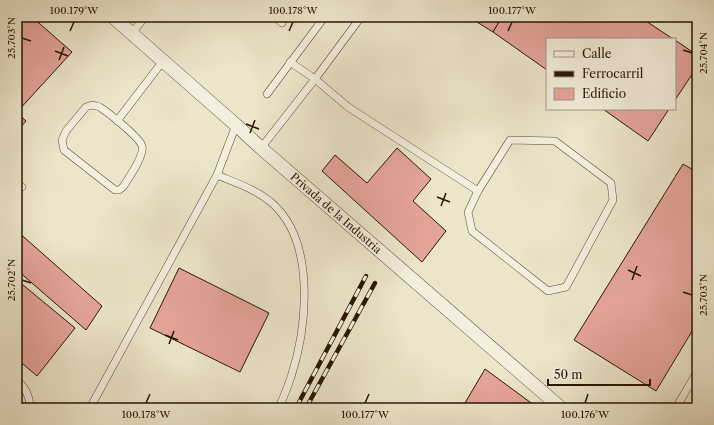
<svg xmlns="http://www.w3.org/2000/svg" width="714" height="425" viewBox="0 0 714 425" font-family="'Libre Caslon Text',serif">
<style>
.building{fill:#e5a49a;stroke:#291603}
.lines{fill:none;stroke-linecap:round;stroke-linejoin:round}
.lane-casing{stroke:#5a4a35;stroke-width:8}
.street-casing{stroke:#5a4a35;stroke-width:14}
.lane{stroke:#f3eedd;stroke-width:7}
.street{stroke:#f3eedd;stroke-width:13}
.rail-casing{stroke:#291603;stroke-width:4.5}
.rail{stroke:#f3eedd;stroke-width:3;stroke-dasharray:9;stroke-linecap:butt}
.ticks{fill:none;stroke:#291603;stroke-width:1.5}
.labels{text-anchor:middle;stroke-width:3;stroke-linejoin:round;paint-order:stroke}
.street-label{font-size:11px;fill:#291603;stroke:#f3eedd}
.neatline{fill:none;stroke:#291603;stroke-width:1.5}
.ticks-label{font-size:10px;text-anchor:middle;fill:#291603}
</style>
<rect width="100%" height="100%" fill="#ece5ca"/>
<filter id="stains"><feTurbulence type="fractalNoise" baseFrequency=".005" numOctaves="4"/><feColorMatrix values="0 0 0 0 .2 0 0 0 0 .09 0 0 0 0 .02 0 0 0 .5 -.17"/></filter>
<radialGradient id="worn" r=".72"><stop offset=".6" stop-color="#630" stop-opacity="0"/><stop offset="1" stop-color="#630" stop-opacity=".3"/></radialGradient>
<g class="building">
<path d="M17 17H32L72 52 17 112Z"/>
<path d="M469 17H502L493 32Z"/>
<path d="M502 17H640L673 39H547V70L493 32Z"/>
<path d="M675 40 697 55V67L675 100Z"/>
<path d="M603 109H669L648 141Z"/>
<path d="M17 113 26 121 17 131Z"/>
<path d="M397 148 431 179 413 201 446 231 422 262 322 171 335 155 367 183Z"/>
<path d="M683 164 697 172V323L656 391 574 340Z"/>
<path d="M17 231 102 306 86 330 17 270Z"/>
<path d="M179 268 269 313 240 372 150 328Z"/>
<path d="M17 280 75 328 37 376 17 359Z"/>
<path d="M485 369 538 408H462Z"/>
</g>
<g class="lines">
<defs>
<g id="lane">
<path d="M275 17 282 23"/>
<path d="M132 33 145 17"/>
<path d="M290 62 315 79 348 107 478 191"/>
<path d="M267 94 323 19"/>
<path d="M92 105C95 106 99 106 101 108 109 113 140 138 142 146 145 155 128 179 123 187L119 190H115L64 150 62 140 66 131 86 107Z"/>
<path d="M117 121 163 61"/>
<path d="M510 140 555 141 611 183 613 200 566 287 548 291 472 231 468 212 478 191Z"/>
<path d="M261 148 315 79 361 17"/>
<path d="M217 175C236 183 258 190 273 204 316 243 307 328 291 377 287 388 284 398 278 408"/>
<path d="M17 183 22 187"/>
<path d="M17 380C26 388 30 397 30 408"/>
<path d="M90 408 217 175 236 125"/>
<path d="M676 408 697 372"/>
</g>
<g id="street">
<path id="s1" d="M113 17 236 125 261 148 561 408"/>
</g>
</defs>
<use href="#lane" class="lane-casing"/>
<use href="#street" class="street-casing"/>
<use href="#lane" class="lane"/>
<use href="#street" class="street"/>
<defs>
<g id="rail">
<path d="M296 408 366 276"/>
<path d="M306 408 375 283"/>
</g>
</defs>
<use href="#rail" class="rail-casing"/>
<use href="#rail" class="rail"/>
</g>
<path class="ticks" d="M70 31 74 22M289 31 293 22M508 31 512 22M22 38 31 41M683 50 692 53M55 51 68 56M59 60 64 47M246 124 259 129M250 133 255 120M437 197 450 202M441 206 446 193M628 270 641 276M22 280 31 283M632 280 637 266M683 292 692 295M165 335 178 340M169 344 174 331M146 403 150 394M365 403 369 394M585 403 588 394"/>
<g class="labels">
<g class="street-label">
<text dy="4" stroke="none"><textPath href="#s1" startOffset="297">Privada de la Industria</textPath></text>
</g>
</g>
<rect width="714" height="425" fill="none" stroke="#ece5ca" stroke-width="44"/>
<rect x="546" y="38" width="130" height="72" fill="#f3eedd" stroke="#a29886"/>
<rect x="554" y="51" width="20" height="6" fill="#f3eedd" stroke="#a29886"/>
<text x="582" y="58" font-size="12" fill="#291603">Calle</text>
<rect x="554" y="71" width="20" height="6" fill="#291603" stroke="#a29886"/>
<text x="582" y="78" font-size="12" fill="#291603">Ferrocarril</text>
<rect x="554" y="88" width="20" height="12" fill="#e5a49a" stroke="#a29886"/>
<text x="582" y="98" font-size="12" fill="#291603">Edificio</text>
<path d="M548 379v6h102v-6" fill="none" stroke="#291603" stroke-width="2"/>
<text x="554" y="379" font-size="12" fill="#291603" stroke="#f3eedd" stroke-width="3" paint-order="stroke">50 m</text>
<rect x="22" y="22" width="670" height="381" class="neatline"/>
<g class="ticks-label">
<text x="74" y="14">100.179°W</text>
<text x="293" y="14">100.178°W</text>
<text x="512" y="14">100.177°W</text>
<text transform="translate(11 38) rotate(-90)" y="4">25.703°N</text>
<text transform="translate(703 53) rotate(-90)" y="4">25.704°N</text>
<text transform="translate(11 280) rotate(-90)" y="4">25.702°N</text>
<text transform="translate(703 295) rotate(-90)" y="4">25.703°N</text>
<text x="146" y="418">100.178°W</text>
<text x="365" y="418">100.177°W</text>
<text x="585" y="418">100.176°W</text>
</g>
<rect width="100%" height="100%" filter="url(#stains)"/>
<rect width="100%" height="100%" fill="url(#worn)"/>
</svg>
